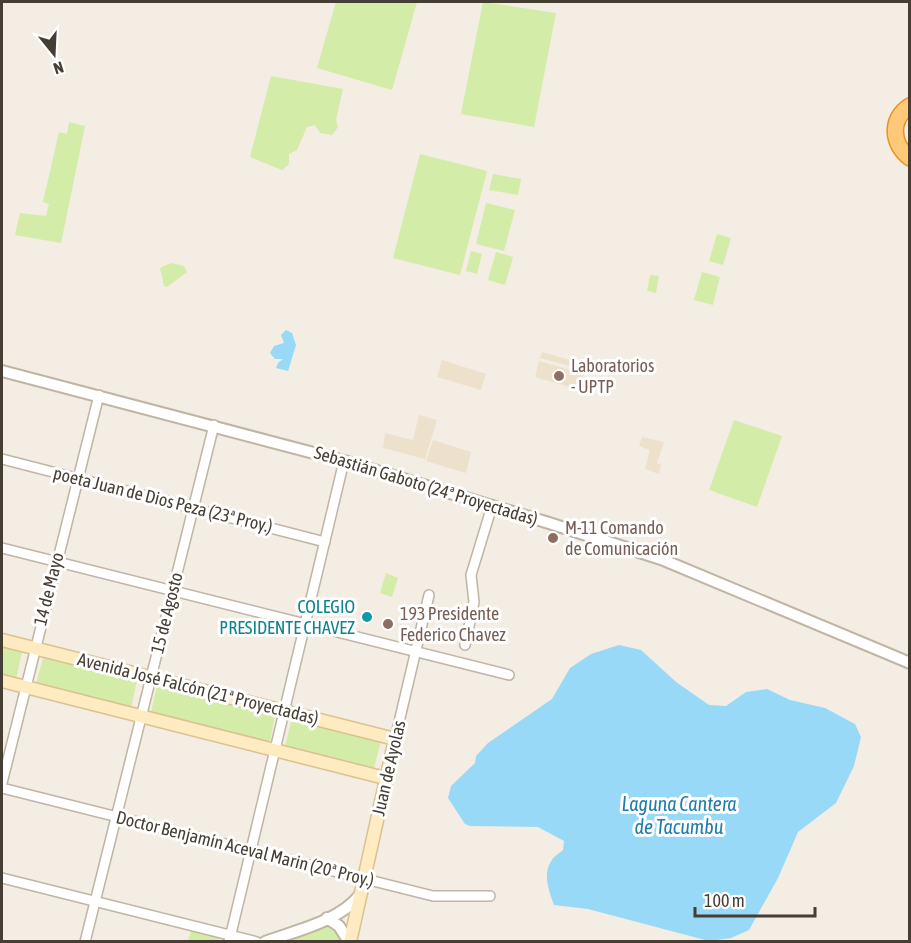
<svg xmlns="http://www.w3.org/2000/svg" width="911" height="943" viewBox="0 0 911 943" font-family="'Asap Condensed',sans-serif">
<style>
.education{fill:#eee1cb}
.green{fill:#d3eca7}
.water{fill:#98d9f7}
.lines{fill:none;stroke-linecap:round;stroke-linejoin:round}
.minor-casing{stroke:#c0b4a5;stroke-width:12}
.tertiary-casing{stroke:#c0b4a5;stroke-width:14}
.secondary-casing{stroke:#dbc190;stroke-width:15}
.trunk-casing{stroke:#ed9124;stroke-width:18}
.minor{stroke:#fff;stroke-width:9}
.tertiary{stroke:#fff;stroke-width:10}
.secondary{stroke:#ffebc1;stroke-width:12}
.trunk{stroke:#ffc979;stroke-width:15}
.education-dot{fill:#8d6e63;stroke:#fff;stroke-width:2}
.culture-dot{fill:#0f9aa8;stroke:#fff;stroke-width:2}
.labels{text-anchor:middle;stroke-width:6;stroke-linejoin:round;paint-order:stroke}
.education-label{font-size:18px;fill:#785e54;stroke:#fff;text-anchor:start}
.street-label{font-size:18px;fill:#463d33;stroke:#fff}
.culture-label{font-size:18px;fill:#0d838f;stroke:#fff;text-anchor:end}
.water-label{font-size:20px;font-style:italic;fill:#207dab;stroke:#fff}
</style>
<rect width="100%" height="100%" fill="#f3ede3"/>
<g class="education">
<path d="M542 352 587 365 585 370 540 358Z"/>
<path d="M442 360 486 374 481 390 437 377Z"/>
<path d="M539 361 584 374 580 390 535 377Z"/>
<path d="M419 415 437 420 425 459 383 448 385 433 413 440Z"/>
<path d="M642 437 664 442 657 463 661 464 659 474 645 469 650 450 639 446Z"/>
<path d="M433 440 471 452 466 473 426 461Z"/>
</g>
<g class="green">
<path d="M336 2H417L392 90 317 68Z"/>
<path d="M483 2 556 13 534 127 461 114Z"/>
<path d="M271 76 343 89 336 120 338 127 332 135 320 133 315 125 307 127 297 150 289 154V164L282 170 250 157Z"/>
<path d="M69 122 85 126 61 243 15 235 20 213 46 216 49 204 43 202 59 132 67 134Z"/>
<path d="M420 154 487 171 460 275 393 258Z"/>
<path d="M493 174 521 179 518 195 489 190Z"/>
<path d="M486 203 515 210 504 251 476 244Z"/>
<path d="M717 234 731 238 723 265 709 261Z"/>
<path d="M471 251 482 254 477 274 466 271Z"/>
<path d="M496 252 513 257 505 285 488 280Z"/>
<path d="M171 263 184 266 187 272 167 287 164 286 160 268Z"/>
<path d="M702 272 720 277 713 305 694 300Z"/>
<path d="M650 275 659 276 656 293 647 291Z"/>
<path d="M734 420 782 436 757 507 709 490Z"/>
<path d="M386 573 398 578 392 597 380 593Z"/>
<path d="M2 647 22 652 16 679 2 675Z"/>
<path d="M43 658 137 680 131 708 36 683Z"/>
<path d="M157 686 275 715 270 742 151 712Z"/>
<path d="M292 718 381 741 374 768 285 746Z"/>
<path d="M328 922 338 929 345 942H284Z"/>
<path d="M191 931 219 937 218 941H188Z"/>
</g>
<g class="water">
<path d="M286 330 292 333 296 345 288 371 276 368 278 363 283 359H275L270 353 274 346 284 343 281 335Z"/>
<path d="M619 645 641 650 676 682 709 705 726 706 746 692 767 689 790 700 825 708 855 724 861 737 854 766 836 803 798 832 778 878 749 930 731 938 709 941 588 909 554 905C549 891 542 873 552 860 554 856 560 853 563 850L564 841 538 827 470 826 465 824 448 798 451 786 475 763 476 756 488 743 552 699 570 668 591 654Z"/>
</g>
<g class="lines">
<defs>
<g id="minor">
<path d="M2 459 325 542"/>
<path d="M2 548 509 675"/>
<path d="M465 645 474 602 471 575 492 506"/>
<path d="M395 739 429 595"/>
<path d="M2 783 99 395"/>
<path d="M2 788 433 896H490"/>
<path d="M2 878 257 942"/>
<path d="M85 942 214 425"/>
<path d="M229 942 344 461"/>
</g>
<g id="tertiary">
<path d="M2 371 344 461 549 523 661 559 910 663"/>
<path d="M327 918 339 926 349 942"/>
<path d="M265 942C297 930 338 922 360 895"/>
</g>
<g id="secondary">
<path d="M2 640 395 739 350 942"/>
<path d="M2 681 385 778"/>
</g>
<path id="trunk" d="M910 106C889 119 892 145 910 158"/>
</defs>
<use href="#minor" class="minor-casing"/>
<use href="#tertiary" class="tertiary-casing"/>
<use href="#secondary" class="secondary-casing"/>
<use href="#trunk" class="trunk-casing"/>
<use href="#minor" class="minor"/>
<use href="#tertiary" class="tertiary"/>
<use href="#secondary" class="secondary"/>
<use href="#trunk" class="trunk"/>
</g>
<g class="education-dot">
<circle cx="559" cy="376" r="6"/>
<circle cx="553" cy="538" r="6"/>
<circle cx="388" cy="624" r="6"/>
</g>
<circle class="culture-dot" cx="367" cy="617" r="6"/>
<g class="labels">
<g class="education-label">
<text x="571" y="372">Laboratorios<tspan x="571" dy="21">- UPTP</tspan></text>
<text x="565" y="534">M-11 Comando<tspan x="565" dy="21">de Comunicación</tspan></text>
<text x="400" y="620">193 Presidente<tspan x="400" dy="21">Federico Chavez</tspan></text>
</g>
<g class="street-label">
<text transform="translate(426 486) rotate(17)" y="6">Sebastián Gaboto (24ª Proyectadas)</text>
<text transform="translate(163 500) rotate(14)" y="6">poeta Juan de Dios Peza (23ª Proy.)</text>
<text transform="translate(49 589) rotate(-76)" y="6">14 de Mayo</text>
<text transform="translate(167 613) rotate(-76)" y="6">15 de Agosto</text>
<text transform="translate(198 689) rotate(14)" y="6">Avenida José Falcón (21ª Proyectadas)</text>
<text transform="translate(389 768) rotate(-77)" y="6">Juan de Ayolas</text>
<text transform="translate(245 849) rotate(14)" y="6">Doctor Benjamín Aceval Marin (20ª Proy.)</text>
</g>
<g class="culture-label">
<text x="355" y="613">COLEGIO<tspan x="355" dy="21">PRESIDENTE CHAVEZ</tspan></text>
</g>
<g class="water-label">
<text x="679" y="811">Laguna Cantera<tspan x="679" dy="23">de Tacumbu</tspan></text>
</g>
</g>
<rect width="911" height="943" fill="none" stroke="#463d33" stroke-width="6"/>
<g transform="translate(54 54) rotate(162)" stroke="#ffffff" stroke-width="4.5" paint-order="stroke">
<path d="M0-4.5L10 22L0 15L-10 22Z" fill="#463d33"/>
<text y="-9" font-size="16" font-weight="bold" text-anchor="middle" fill="#463d33">N</text>
</g>
<path d="M695 907v9h120v-9" fill="none" stroke="#463d33" stroke-width="3"/>
<text x="704" y="907" font-size="18" fill="#463d33" stroke="#ffffff" stroke-width="4.5" paint-order="stroke">100 m</text>
</svg>
